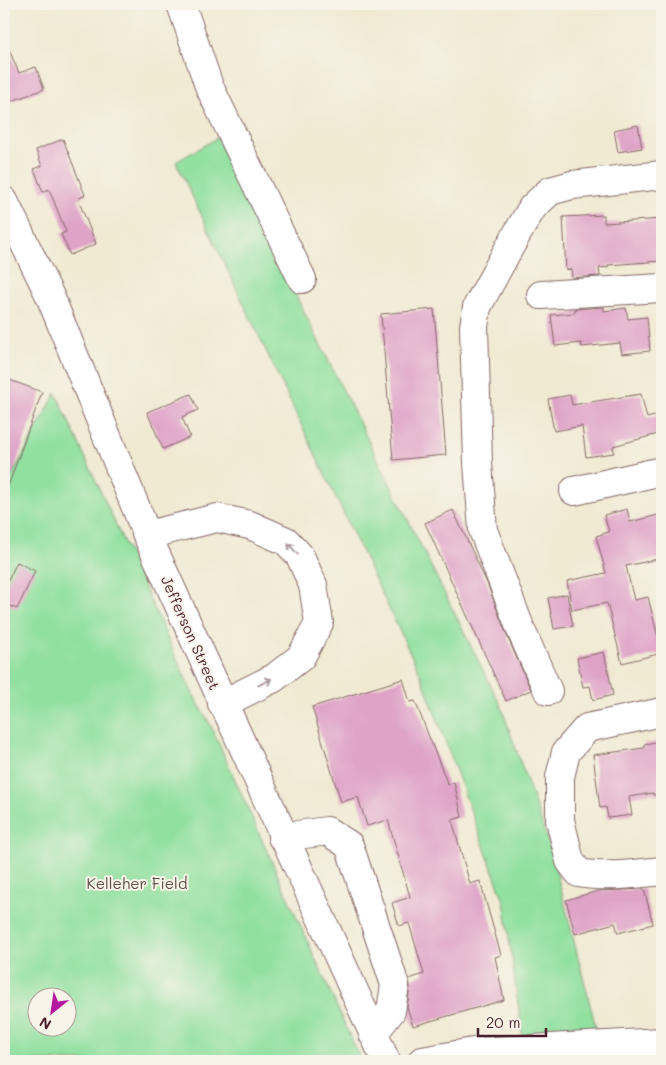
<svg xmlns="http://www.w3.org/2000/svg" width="666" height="1065" viewBox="0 0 666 1065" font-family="Mali,sans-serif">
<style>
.green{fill:#90e09f;stroke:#6d8065;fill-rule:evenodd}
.building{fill:#dfa3c8}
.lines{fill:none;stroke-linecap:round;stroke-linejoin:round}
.minor-casing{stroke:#846666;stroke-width:30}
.minor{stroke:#fff;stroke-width:28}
.oneway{stroke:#ae9aa0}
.labels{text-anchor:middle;stroke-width:4;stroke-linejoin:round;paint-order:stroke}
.street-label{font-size:15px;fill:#4a1f2b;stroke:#f7f3e8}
.park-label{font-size:15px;fill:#5c4f48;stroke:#f7f3e8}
</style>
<rect width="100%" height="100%" fill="#f7f3e8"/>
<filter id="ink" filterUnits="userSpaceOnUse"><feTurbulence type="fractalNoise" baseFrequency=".02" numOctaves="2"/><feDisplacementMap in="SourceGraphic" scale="10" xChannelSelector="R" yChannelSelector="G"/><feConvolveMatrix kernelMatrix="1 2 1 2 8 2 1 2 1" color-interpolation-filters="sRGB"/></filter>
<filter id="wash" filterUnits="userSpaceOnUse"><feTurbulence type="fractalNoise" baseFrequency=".0096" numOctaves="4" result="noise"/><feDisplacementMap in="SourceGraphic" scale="20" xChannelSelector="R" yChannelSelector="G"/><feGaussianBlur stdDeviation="1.12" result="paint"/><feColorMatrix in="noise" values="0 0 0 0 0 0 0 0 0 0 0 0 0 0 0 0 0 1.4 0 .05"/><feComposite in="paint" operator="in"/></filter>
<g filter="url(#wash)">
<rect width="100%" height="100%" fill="#f0ead3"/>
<g class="green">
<path d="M217 138 501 706 551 850 596 1028 601 1061H526L504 901 422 678 176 162Z"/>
<path d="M56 393 192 692 210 724 360 1058 353 1061H4V490ZM38 998H68V1028H38Z"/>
</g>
<g id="blocks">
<g class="building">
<path d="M4 38 19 73 36 67 44 89 4 104Z"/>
<path d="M638 125 642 148 618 152 614 130Z"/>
<path d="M63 139 85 195 78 199 96 244 70 255 61 234 66 232 49 189 43 192 34 169 42 166 36 150Z"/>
<path d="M604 215V223L662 219V261L608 265V267L599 268 600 276 572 278 571 269 566 270 563 217Z"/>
<path d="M604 307V311L626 308 628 319 647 317 650 351 622 354 620 343 582 347 581 343 555 346 551 315 575 313V309Z"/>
<path d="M434 309 446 455 393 460 381 314Z"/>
<path d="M4 378 42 392 6 492 4 491Z"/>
<path d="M191 394 198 410 182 417 190 437 163 449 147 412Z"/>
<path d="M641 394 647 418 662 414V433L613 446 614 453 586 457 582 426 554 431 548 399 570 395 572 405Z"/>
<path d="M627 509 630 522 662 514V558L626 566 634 600 648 597 662 653 622 663 607 603 572 610 567 581 606 573 596 536 609 532 604 515Z"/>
<path d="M453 510 487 583 507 636 531 690 506 701 425 523Z"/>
<path d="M17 562 35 571 17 609 4 603V589Z"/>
<path d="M567 594 573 626 554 629 548 598Z"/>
<path d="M604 652 613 695 593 700 590 686 583 687 577 658Z"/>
<path d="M403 679 410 702 415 701 448 785 454 782 462 817 452 820 470 884 480 881 501 955 495 957 504 1000 413 1026 407 1007 410 987 409 979 424 974 409 923 399 926 392 903 410 897 388 820 367 826 358 797 341 802 312 707Z"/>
<path d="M662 741V794L653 795V793L629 797 632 815 608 818 606 807 600 808 593 755 644 748V744Z"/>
<path d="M644 889 653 924 618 933 615 923 575 934 566 900 598 891Z"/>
</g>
</g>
</g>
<g filter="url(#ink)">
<use href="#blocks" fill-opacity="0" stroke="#846666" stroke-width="1"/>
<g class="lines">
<defs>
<g id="minor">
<path d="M181 4 209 86 302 279"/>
<path d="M4 201 50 296 147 535 386 1061"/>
<path d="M541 295 662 288"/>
<path d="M574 491 662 471"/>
<path d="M147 535 217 518 250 525 286 541 300 556 313 585 319 623 301 657 274 678 222 704"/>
<path d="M548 691 521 630 483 530 478 463 474 327 477 307 509 248 532 208 550 191 572 185 662 175"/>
<path d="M662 712 587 728 566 752 560 777V820L570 861 579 873C606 878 635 874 662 871"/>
<path d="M282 837 327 831 349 845 395 985 391 1011 373 1034"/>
<path d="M422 1061 473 1052 662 1042"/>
</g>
</defs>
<use href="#minor" class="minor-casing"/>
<use href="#minor" class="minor"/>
</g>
<defs><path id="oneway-shaft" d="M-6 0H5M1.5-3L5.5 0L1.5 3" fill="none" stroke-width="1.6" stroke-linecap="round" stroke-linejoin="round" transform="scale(1.25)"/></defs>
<g class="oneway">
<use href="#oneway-shaft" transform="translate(293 549) rotate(-132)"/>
<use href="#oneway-shaft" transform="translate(265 682) rotate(-27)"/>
</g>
</g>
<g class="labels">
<g class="street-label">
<text transform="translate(190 633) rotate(66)" y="5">Jefferson Street</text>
</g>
<g class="park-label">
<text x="137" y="889">Kelleher Field</text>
</g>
</g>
<rect width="666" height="1065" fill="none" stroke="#f7f3e8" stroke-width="20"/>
<g transform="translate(52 1012) rotate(210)"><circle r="24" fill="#f7f3e8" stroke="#b29e9c"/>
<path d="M0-4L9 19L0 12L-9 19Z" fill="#b5179e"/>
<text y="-8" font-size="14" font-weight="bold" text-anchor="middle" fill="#4a1f2b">N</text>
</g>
<path d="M478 1028v8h68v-8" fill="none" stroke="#4a1f2b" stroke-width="2.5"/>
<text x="486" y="1028" font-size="15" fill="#4a1f2b" stroke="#f7f3e8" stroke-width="4" paint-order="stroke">20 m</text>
</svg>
